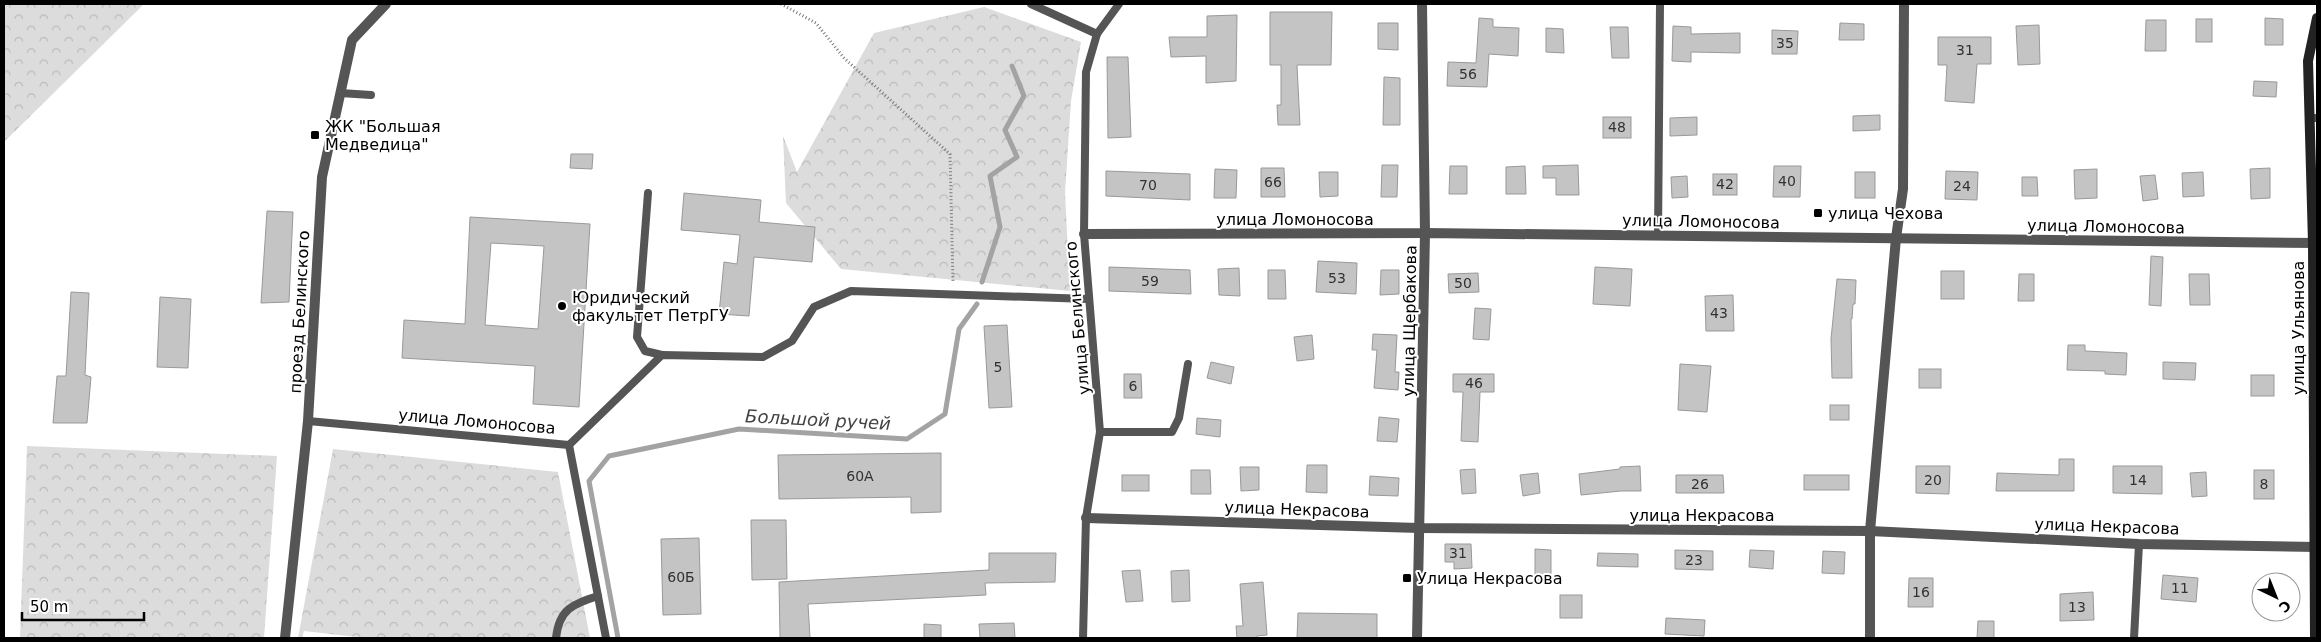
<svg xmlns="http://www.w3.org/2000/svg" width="2321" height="642" viewBox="0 0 2321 642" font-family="'DejaVu Sans',sans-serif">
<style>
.forest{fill:url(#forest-crowns)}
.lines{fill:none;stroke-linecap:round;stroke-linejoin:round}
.stream{stroke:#a3a3a3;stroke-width:5}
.building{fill:#c4c4c4;stroke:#999;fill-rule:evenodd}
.path{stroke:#777;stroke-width:3;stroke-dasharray:1 2.5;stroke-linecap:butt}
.service{stroke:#555;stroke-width:8}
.minor{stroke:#555;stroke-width:10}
.tertiary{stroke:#555;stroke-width:10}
.secondary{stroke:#222;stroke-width:10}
.poi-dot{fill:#000;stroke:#fff;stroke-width:2}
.labels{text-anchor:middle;stroke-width:4;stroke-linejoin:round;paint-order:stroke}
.number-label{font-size:14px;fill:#313131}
.poi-label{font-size:16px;fill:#000;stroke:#fff;text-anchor:start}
.street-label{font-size:16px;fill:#000;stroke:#fff}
.water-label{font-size:18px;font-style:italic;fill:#444;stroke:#fff}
</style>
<defs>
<pattern id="forest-crowns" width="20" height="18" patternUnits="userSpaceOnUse" patternTransform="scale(1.25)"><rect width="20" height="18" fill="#dcdcdc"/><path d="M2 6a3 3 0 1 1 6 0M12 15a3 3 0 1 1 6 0" fill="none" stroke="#bbb"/></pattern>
</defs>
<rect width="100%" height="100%" fill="#fff"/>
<g class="forest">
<path d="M4 4H144L4 142Z"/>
<path d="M984 7 1081 42 1071 101 1065 193 1070 291 841 269 786 203 783 136 797 172 874 33Z"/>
<path d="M27 446 277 456 264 638H20Z"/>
<path d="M333 449 558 472 590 638H365L304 631 302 638H298Z"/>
</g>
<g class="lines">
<g class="stream">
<path d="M982 282 1000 227 990 176 1017 157 1005 130 1024 96 1012 66"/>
<path d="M618 638 589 481 609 456 739 429 907 439 945 414 959 329 977 304"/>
</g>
</g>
<g class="building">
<path d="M1270 12H1332L1331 65H1297L1300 125H1278L1277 105H1281V65H1270Z"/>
<path d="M1237 15 1236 81 1206 83V56L1171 57 1169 37H1207V16Z"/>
<path d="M1479 18 1493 19V27L1519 28 1518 56 1489 54 1487 87 1447 86 1448 62 1476 63Z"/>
<path d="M2265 18 2283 19V45H2265Z"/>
<rect x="2196" y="19" width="16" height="23"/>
<path d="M2146 20H2166V51H2145Z"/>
<path d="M1378 23H1398V50L1378 49Z"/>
<path d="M1840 23 1864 24V40H1839Z"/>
<path d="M2039 25 2040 64 2018 65 2016 26Z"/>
<path d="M1673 26 1691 27V34L1740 33V53L1691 52V62L1672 61Z"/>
<path d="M1610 27H1628L1629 58H1612Z"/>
<path d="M1546 28 1563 29 1564 53 1546 52Z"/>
<path d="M1772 30 1798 31 1797 54H1772Z"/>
<path d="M1938 37H1991V64H1977L1974 103 1945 101 1947 65H1938Z"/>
<path d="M1107 57H1128L1131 137 1108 138Z"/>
<path d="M1384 77 1400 78V125H1383Z"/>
<path d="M2254 81 2277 82 2276 97 2253 96Z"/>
<path d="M1880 115V130L1853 131V116Z"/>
<rect x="1603" y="117" width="28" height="21"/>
<path d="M1697 117V135L1670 136V118Z"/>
<path d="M571 154H593L592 169 570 168Z"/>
<path d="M1382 165H1398L1397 197H1381Z"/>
<path d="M1578 165 1579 195H1556V178H1543V166Z"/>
<path d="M1450 166H1467V194H1449Z"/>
<path d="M1525 166 1526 194H1506V167Z"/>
<path d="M1774 166H1801L1800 197H1773Z"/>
<path d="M1261 168H1284L1285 197H1261Z"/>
<path d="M2270 168V198L2251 199 2250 169Z"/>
<path d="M1215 169 1237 170 1236 198H1214Z"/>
<path d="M2097 169V198L2075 199 2074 170Z"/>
<path d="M1106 171 1190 174V200L1106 196Z"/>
<path d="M1946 171 1978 172 1977 200 1945 199Z"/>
<path d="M1319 172H1338V196L1320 197Z"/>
<rect x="1855" y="172" width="20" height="26"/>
<path d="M2203 172 2204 196 2183 197 2182 173Z"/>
<rect x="1713" y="174" width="24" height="21"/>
<path d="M2155 175 2158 199 2143 201 2140 176Z"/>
<path d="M1687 176 1688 197 1672 198 1671 177Z"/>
<path d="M2022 177H2037L2038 196H2022Z"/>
<path d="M684 193 761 200 759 222 815 227 812 262 754 257 749 316 719 314 724 262 737 264 740 235 681 230Z"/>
<path d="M267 211 293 212 289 302 261 303Z"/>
<path d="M470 217 590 224 579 407 533 404 535 366 402 358 404 320 465 324ZM491 243 544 246 538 329 485 325Z"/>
<path d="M2151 256 2163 257 2161 306 2149 305Z"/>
<path d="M1318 261 1357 263 1356 294 1316 292Z"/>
<path d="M1109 267 1190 270 1191 294 1109 291Z"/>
<path d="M1595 267 1632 269 1630 306 1593 304Z"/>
<path d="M1239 268 1240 296 1219 295 1218 269Z"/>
<path d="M1268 270H1285L1286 299H1268Z"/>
<path d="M1381 270H1399V294L1380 295Z"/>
<rect x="1941" y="271" width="23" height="28"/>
<path d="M1478 273 1479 292 1449 293 1448 274Z"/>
<path d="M2019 274H2034V301H2018Z"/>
<path d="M2189 274H2209L2210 305H2190Z"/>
<path d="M1837 279 1856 280 1855 304H1853L1852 319H1851L1852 378H1832L1831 339Z"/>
<path d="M71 292 89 293 85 375 91 377 87 423H53L57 376H66Z"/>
<path d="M1733 295 1734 331H1706L1705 296Z"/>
<path d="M160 297 191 299 188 368 157 367Z"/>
<path d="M1475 308 1491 309 1489 340 1473 339Z"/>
<path d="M1007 325 1012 407 989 408 984 326Z"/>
<path d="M1373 334 1397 335 1395 372H1399L1398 390 1374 388 1377 350H1372Z"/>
<path d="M1312 335 1314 359 1297 361 1294 337Z"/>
<path d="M2068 345H2085V351L2127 353 2126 375 2105 374V371L2067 370Z"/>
<path d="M1211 362 1234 367 1231 384 1207 378Z"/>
<path d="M2163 362 2196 363 2195 380 2163 379Z"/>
<path d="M1680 364 1711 366 1707 412 1678 410Z"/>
<rect x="1919" y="369" width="22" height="19"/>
<path d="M1124 374H1141L1142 398H1124Z"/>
<path d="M1453 374H1494V392H1480L1478 442 1461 441 1463 392H1453Z"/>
<rect x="2251" y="375" width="23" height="21"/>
<rect x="1830" y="405" width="19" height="15"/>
<path d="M1379 417 1399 419 1397 442 1377 441Z"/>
<path d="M1197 418 1221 420 1220 437 1196 434Z"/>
<path d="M941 453V512L911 513V497L779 499 778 455Z"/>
<path d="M2059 459H2074V491H1996L1997 473 2059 475Z"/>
<path d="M1307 465H1327V493L1306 492Z"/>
<path d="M1640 466 1641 491H1621L1581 495 1579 474 1620 469V467Z"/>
<path d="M1916 466H1950L1949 494 1916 493Z"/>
<path d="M2113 466H2162V494L2113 493Z"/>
<path d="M1240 467H1259V490L1241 491Z"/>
<path d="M1475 469 1476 493 1462 494 1460 470Z"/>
<path d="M1191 470H1210L1211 494H1191Z"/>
<rect x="2254" y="470" width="20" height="29"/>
<path d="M2206 472 2207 496 2192 497 2190 473Z"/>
<path d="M1538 473 1540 493 1523 496 1520 475Z"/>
<rect x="1122" y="475" width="27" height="16"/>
<path d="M1676 475H1723L1724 493H1676Z"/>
<rect x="1804" y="475" width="45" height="15"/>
<path d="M1370 476 1399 478 1398 496 1369 495Z"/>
<path d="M751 520H786L787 579 752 580Z"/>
<path d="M699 538 701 614 663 615 661 539Z"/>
<path d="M1445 544H1471L1472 568 1454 569V562H1445Z"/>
<path d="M1535 549 1551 550V583L1535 582Z"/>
<path d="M1675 550 1713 551V570L1675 569Z"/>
<path d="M1750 550 1774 551 1773 569 1749 567Z"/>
<path d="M1823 551 1845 552 1844 574 1822 573Z"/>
<path d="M989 553H1056L1055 582 985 583 986 595 808 604 810 638H780L779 582 989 570Z"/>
<path d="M1598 553 1638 554V567L1597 566Z"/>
<path d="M1140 570 1143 601 1126 602 1122 571Z"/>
<path d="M1189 570 1190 601 1172 602 1171 571Z"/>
<path d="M2163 575 2198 578 2196 602 2161 599Z"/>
<path d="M1909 578H1933V607H1908Z"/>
<path d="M1263 582 1267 635 1257 636V638H1237L1236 626H1243L1240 584Z"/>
<path d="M2093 592 2094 620 2060 621V594Z"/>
<rect x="1560" y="595" width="22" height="23"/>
<path d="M1298 613 1377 614V638H1297Z"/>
<path d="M1666 618 1705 620 1704 636 1665 634Z"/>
<path d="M1978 621H1994V638H1977Z"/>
<path d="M1014 623 1015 638H980L979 624Z"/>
<path d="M924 624 941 625V638H924Z"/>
</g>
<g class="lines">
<path class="path" d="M781 4 816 23 844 58 950 154 953 283"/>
<g class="service">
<path d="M1031 4 1097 34"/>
<path d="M340 93 371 95"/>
<path d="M2310 118H2317"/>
<path d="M648 193 637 337 645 351 662 355"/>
<path d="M1658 236 1660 4"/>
<path d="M308 421 569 445 662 355 763 357 792 341 814 307 851 291 1088 299"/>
<path d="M1100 432H1172L1179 418 1188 364"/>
<path d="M569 445 606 638"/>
<path d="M556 638C559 609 573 604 598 596"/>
<path d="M1083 638 1086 518 1100 432 1084 234 1086 72 1097 34 1119 4"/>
<path d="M2134 638 2139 544"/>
</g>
<g class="minor">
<path d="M1084 234 1425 233 1422 4"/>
<path d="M1086 518 1419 528 1870 531 2139 544 2317 547"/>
<path d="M285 638 308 421 322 177 352 40 386 4"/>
<path d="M1870 638V531L1896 238 1903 189 1904 4"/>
</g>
<path class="tertiary" d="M1417 638 1425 233 2317 243"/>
<path class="secondary" d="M2315 638 2313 243 2308 61 2317 18"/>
</g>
<g class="poi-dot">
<rect x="310" y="130" width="10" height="10" rx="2.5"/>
<rect x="1813" y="208" width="10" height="10" rx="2.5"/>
<circle cx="562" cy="306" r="5"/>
<rect x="1402" y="573" width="10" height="10" rx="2.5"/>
</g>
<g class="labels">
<g class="number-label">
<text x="1785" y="48">35</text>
<text x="1965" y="55">31</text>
<text x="1468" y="79">56</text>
<text x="1617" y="132">48</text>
<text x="1787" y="186">40</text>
<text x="1273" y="187">66</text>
<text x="1725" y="189">42</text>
<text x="1148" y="190">70</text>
<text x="1962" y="191">24</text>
<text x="1337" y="283">53</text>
<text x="1150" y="286">59</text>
<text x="1463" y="288">50</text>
<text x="1719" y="318">43</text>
<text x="998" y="372">5</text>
<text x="1474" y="388">46</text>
<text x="1133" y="391">6</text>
<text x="860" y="481">60А</text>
<text x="1933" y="485">20</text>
<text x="2138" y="485">14</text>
<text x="1700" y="489">26</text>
<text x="2264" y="489">8</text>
<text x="1458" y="558">31</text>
<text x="1694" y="565">23</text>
<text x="681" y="582">60Б</text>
<text x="2180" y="593">11</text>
<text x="1921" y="597">16</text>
<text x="2077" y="612">13</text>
</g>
<g class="poi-label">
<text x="325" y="132">ЖК "Большая<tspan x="325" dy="18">Медведица"</tspan></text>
<text x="1828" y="219">улица Чехова</text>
<text x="572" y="303">Юридический<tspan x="572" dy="18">факультет ПетрГУ</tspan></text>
<text x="1417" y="584">Улица Некрасова</text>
</g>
<g class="street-label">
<text x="1295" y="225">улица Ломоносова</text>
<text transform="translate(1701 221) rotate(1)" y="6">улица Ломоносова</text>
<text transform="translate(2106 226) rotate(1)" y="6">улица Ломоносова</text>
<text transform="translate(299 312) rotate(-87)" y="6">проезд Белинского</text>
<text transform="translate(1077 318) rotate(-95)" y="6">улица Белинского</text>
<text transform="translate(1409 321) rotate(-89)" y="6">улица Щербакова</text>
<text transform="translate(2298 328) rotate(-90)" y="6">улица Ульянова</text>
<text transform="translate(477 421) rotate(5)" y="6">улица Ломоносова</text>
<text transform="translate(1297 509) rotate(2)" y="6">улица Некрасова</text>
<text x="1702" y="521">улица Некрасова</text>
<text transform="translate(2107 526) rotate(2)" y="6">улица Некрасова</text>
</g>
<g class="water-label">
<text transform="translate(818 420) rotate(3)" y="6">Большой ручей</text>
</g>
</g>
<rect width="2321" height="642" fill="none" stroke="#000000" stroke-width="10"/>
<g transform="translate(2276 597) rotate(137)"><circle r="24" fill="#ffffff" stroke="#999999"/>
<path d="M0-4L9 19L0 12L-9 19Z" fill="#000000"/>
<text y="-8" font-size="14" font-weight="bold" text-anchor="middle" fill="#000000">С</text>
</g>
<path d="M22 612v8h122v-8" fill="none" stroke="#000000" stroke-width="2.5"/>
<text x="30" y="612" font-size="15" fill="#000000" stroke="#ffffff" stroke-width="4" paint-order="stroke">50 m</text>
</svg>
